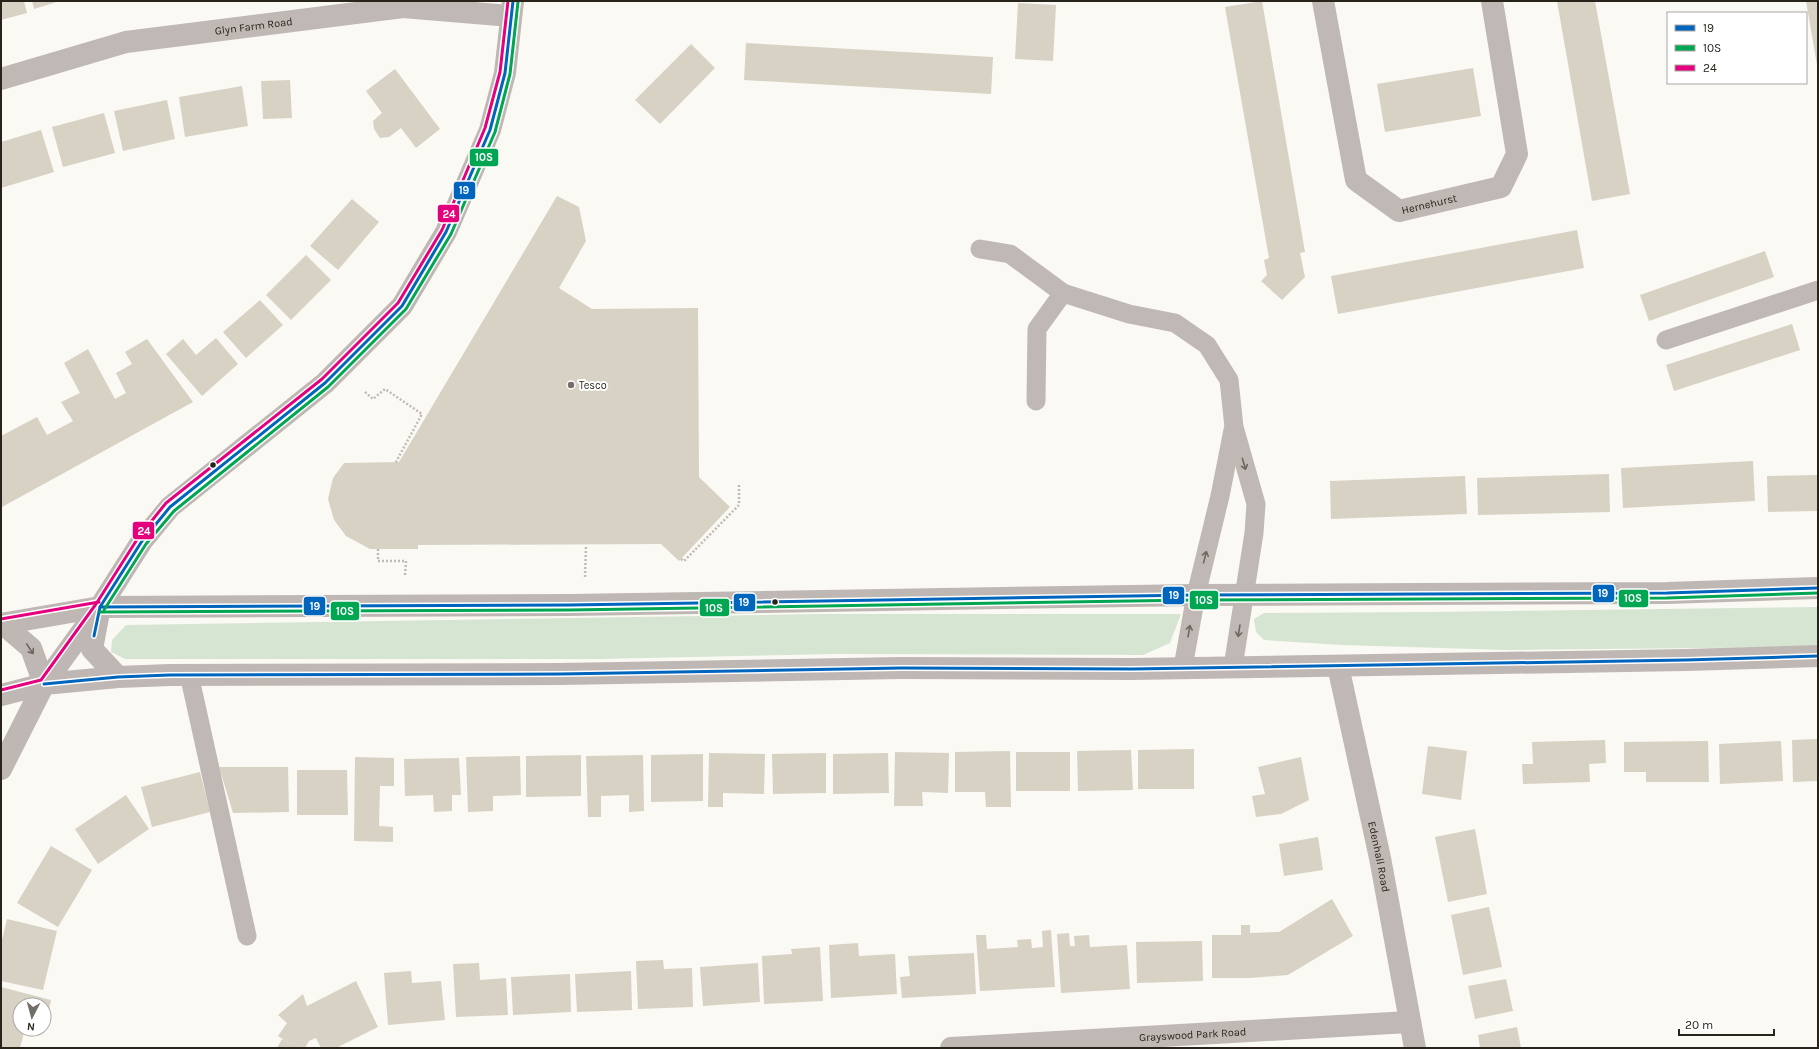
<svg xmlns="http://www.w3.org/2000/svg" width="1819" height="1049" viewBox="0 0 1819 1049" font-family="Karla,sans-serif">
<style>
.green{fill:#d5e5d2}
.building{fill:#d8d2c5}
.lines{fill:none;stroke-linecap:round;stroke-linejoin:round}
.path{stroke:#c0bab7;stroke-width:2.5;stroke-dasharray:2 2;stroke-linecap:butt}
.lane{stroke:#c0b8b4;stroke-width:19}
.street{stroke:#c0b8b4;stroke-width:22}
.secondary{stroke:#bfb7b3;stroke-width:22}
.bus-1-casing{stroke:#fff;stroke-width:6}
.bus-2-casing{stroke:#fff;stroke-width:6}
.bus-3-casing{stroke:#fff;stroke-width:6}
.bus-1{stroke:#0065bd;stroke-width:3}
.bus-2{stroke:#00a651;stroke-width:3}
.bus-3{stroke:#e5007d;stroke-width:3}
.oneway{stroke:#6c6760}
.oneway2{stroke:#6c6660}
.poi-dot{fill:#726f68;stroke:#fff;stroke-width:1.5}
.bus-dot{fill:#28241c;stroke:#fff;stroke-width:1.5}
.labels{text-anchor:middle;stroke-width:4;stroke-linejoin:round;paint-order:stroke}
.street-label{font-size:11px;fill:#28241c;stroke:#fff}
.poi-label{font-size:11px;fill:#28241c;stroke:#fff;text-anchor:start}
.line-badge{stroke:#fff;stroke-width:1.5}
.badge-label{font-size:11px;text-anchor:middle;font-weight:bold;fill:#fff}
</style>
<rect width="100%" height="100%" fill="#fbf9f4"/>
<g class="green">
<path d="M1818 607V647L1507 650 1342 645 1264 640 1256 632 1254 619 1264 613 1429 612Z"/>
<path d="M822 614H1181L1170 643 1143 655 836 654 597 659H125L111 652 112 640 126 625Z"/>
</g>
<g class="building">
<path d="M1 1H24L27 13 1 20Z"/>
<path d="M32 1H60L34 9Z"/>
<path d="M1262 1 1305 252 1300 253 1305 277 1282 300 1261 281 1267 275 1264 260 1269 258 1225 7Z"/>
<path d="M1557 1H1595L1630 194 1592 201Z"/>
<path d="M1806 1H1818V65H1817Z"/>
<path d="M1018 3 1056 5 1053 61 1015 59Z"/>
<path d="M746 43 993 57 991 94 744 80Z"/>
<path d="M691 44 715 68 660 124 635 100Z"/>
<path d="M1473 68 1481 116 1385 132 1377 84Z"/>
<path d="M395 69 440 129 416 148 401 128 389 137 380 138 374 129 373 121 382 113 366 91Z"/>
<path d="M290 80 292 118 263 119 261 81Z"/>
<path d="M242 86 248 126 185 137 179 97Z"/>
<path d="M167 100 175 139 123 151 114 111Z"/>
<path d="M104 113 115 153 63 167 52 127Z"/>
<path d="M41 130 54 172 1 188V142Z"/>
<path d="M557 196 579 207 586 241 559 288 592 309 698 308 699 477 730 507 679 561 661 544 418 545V549H370L346 536 334 520 328 499 333 478 344 463 399 462Z"/>
<path d="M352 199 379 222 338 270 310 246Z"/>
<path d="M1577 230 1584 268 1338 314 1331 276Z"/>
<path d="M1765 251 1774 277 1649 321 1640 295Z"/>
<path d="M306 255 331 280 291 320 266 295Z"/>
<path d="M260 300 283 325 246 358 223 332Z"/>
<path d="M1792 324 1800 350 1674 391 1666 365Z"/>
<path d="M216 338 238 364 202 396 166 354 183 339 196 355Z"/>
<path d="M147 339 193 402 2 507 1 436 37 417 47 435 73 421 61 402 80 393 64 363 88 349 115 399 126 393 116 373 132 364 125 352Z"/>
<path d="M1753 461 1755 501 1623 508 1621 468Z"/>
<path d="M1609 474 1610 512 1478 515 1477 478Z"/>
<path d="M1818 475V511L1768 512 1767 476Z"/>
<path d="M1465 476 1467 514 1331 519 1330 481Z"/>
<path d="M1818 739V781L1793 782 1792 740Z"/>
<path d="M1605 740 1606 763 1589 764 1590 782 1523 784 1522 764H1533L1532 742Z"/>
<path d="M1708 741 1709 782H1646V772H1624V742Z"/>
<path d="M1781 741 1783 781 1720 784 1719 744Z"/>
<path d="M1428 746 1467 751 1461 800 1422 794Z"/>
<path d="M1194 749V789H1138V750Z"/>
<path d="M1131 750 1133 790 1078 791 1077 751Z"/>
<path d="M1010 751 1011 807H986L985 792H955V752Z"/>
<path d="M895 752 949 753 948 793 922 792 923 806H894Z"/>
<rect x="1016" y="752" width="54" height="39"/>
<path d="M709 753 765 754 764 794 723 793V807H708Z"/>
<path d="M826 753V793L773 794 772 754Z"/>
<path d="M888 753 889 793 833 794V754Z"/>
<path d="M703 754V801L651 802V755Z"/>
<path d="M581 755V796L526 797V756Z"/>
<path d="M643 755 644 811 629 812V795L601 796V817H588L586 756Z"/>
<path d="M520 756 521 795 493 796V811L468 812 466 757Z"/>
<path d="M355 757 394 758V786H380L379 826 393 827V842L354 841Z"/>
<path d="M1301 757 1309 800 1281 814 1256 817 1252 796 1265 794 1258 767Z"/>
<path d="M459 758 461 795H452V811L434 812 433 795 405 796 404 759Z"/>
<path d="M219 767H288L289 812 233 813Z"/>
<path d="M297 770H347L348 815H297Z"/>
<path d="M200 772 210 812 152 827 141 787Z"/>
<path d="M126 795 149 829 98 864 75 829Z"/>
<path d="M1475 829 1487 894 1448 902 1435 837Z"/>
<path d="M1318 837 1323 870 1284 876 1279 844Z"/>
<path d="M51 846 92 870 58 927 17 903Z"/>
<path d="M1332 899 1353 936 1288 975 1250 978H1212V935H1241V925H1250V933L1279 932Z"/>
<path d="M1489 907 1502 967 1463 975 1451 915Z"/>
<path d="M7 919 57 931 43 990 1 981V944Z"/>
<path d="M1051 930 1055 987 980 991 976 935H986L987 949 1018 947 1017 940 1031 939 1032 948 1043 947 1042 931Z"/>
<path d="M1069 933 1070 946H1075L1074 936 1089 935 1090 947 1127 945 1130 989 1061 993 1057 934Z"/>
<path d="M1202 941 1203 981 1137 983 1136 942Z"/>
<path d="M858 943 859 956 895 954 897 994 831 998 829 945Z"/>
<path d="M820 947 823 1001 764 1004 762 956 792 954 791 949Z"/>
<path d="M974 953 976 994 902 998 900 977 910 976 908 956Z"/>
<path d="M663 960 664 969 692 968 693 1007 638 1009 636 961Z"/>
<path d="M479 963 480 980 506 978 508 1015 456 1017 453 964Z"/>
<path d="M758 963 760 1002 703 1006 700 967Z"/>
<path d="M411 971 412 983 441 981 445 1020 388 1025 384 973Z"/>
<path d="M631 971 632 1010 577 1012 575 974Z"/>
<path d="M570 974 571 1012 513 1015 511 977Z"/>
<path d="M1506 979 1513 1011 1475 1019 1468 986Z"/>
<path d="M356 981 378 1027 336 1048H321L316 1038 309 1041 305 1048H277L282 1039 292 1045 278 1036 287 1023 278 1015 303 994 307 1006Z"/>
<path d="M1 987 51 1000 48 1015 44 1014V1005H20V1029H25L20 1048H1Z"/>
<path d="M1517 1027 1521 1048H1480L1478 1035Z"/>
</g>
<g class="lines">
<g class="path">
<path d="M365 392 373 399 385 389 422 414 396 462"/>
<path d="M378 549V561H406L405 575"/>
<path d="M681 559 684 561 739 505V483"/>
<path d="M585 577 586 545"/>
</g>
<g class="lane">
<path d="M980 249 1010 254 1063 293"/>
<path d="M1666 340 1818 290"/>
<path d="M1036 401 1037 329 1063 293 1129 314 1175 323 1207 345 1229 380 1234 427 1256 504 1254 533 1233 667"/>
<path d="M1183 667 1196 595 1220 496 1233 430"/>
<path d="M189 674 247 936"/>
</g>
<g class="street">
<path id="s1" d="M1323 1 1356 180 1399 211 1501 187 1517 154 1492 1"/>
<path id="s2" d="M1 79 126 42 403 7 511 16"/>
<path id="s3" d="M1338 666 1380 858 1415 1048"/>
<path id="s4" d="M951 1048 1409 1022"/>
</g>
<g class="secondary">
<path d="M99 612 92 649 118 677"/>
<path d="M1 624 100 607 569 605 1196 595 1667 593 1818 588"/>
<path d="M3 624 31 648 44 684"/>
<path d="M1 695 44 684 118 677 170 675 560 674 901 668 1132 669 1686 660 1818 656"/>
<path d="M1 769 44 684 100 607 142 541 170 507 325 383 402 306 446 232 490 130 505 73 513 1"/>
</g>
<defs>
<g id="bus-1">
<path d="M100 607 569 605 1196 595 1667 593 1818 588"/>
<path d="M94 636 100 607 142 541 170 507 325 383 402 306 446 232 490 130 505 73 513 1"/>
<path d="M44 684 118 677 170 675 560 674 901 668 1132 669 1686 660 1818 656"/>
</g>
<g id="bus-2">
<path d="M104 610 146 544 174 511 328 387 406 309 451 234 495 132 510 74 518 2"/>
<path d="M100 612 569 610 1196 600 1667 598 1818 593"/>
</g>
<g id="bus-3">
<path d="M1 619 99 602"/>
<path d="M1 690 41 680 96 604 138 538 166 503 322 379 398 303 442 230 485 128 500 72 508 1"/>
</g>
</defs>
<use href="#bus-1" class="bus-1-casing"/>
<use href="#bus-2" class="bus-2-casing"/>
<use href="#bus-3" class="bus-3-casing"/>
<use href="#bus-1" class="bus-1"/>
<use href="#bus-2" class="bus-2"/>
<use href="#bus-3" class="bus-3"/>
</g>
<defs><path id="oneway-shaft" d="M-6 0H5M1.5-3L5.5 0L1.5 3" fill="none" stroke-width="1.6" stroke-linecap="round" stroke-linejoin="round"/></defs>
<g class="oneway">
<use href="#oneway-shaft" transform="translate(1244 464) rotate(74)"/>
<use href="#oneway-shaft" transform="translate(1205 557) rotate(-76)"/>
<use href="#oneway-shaft" transform="translate(1189 631) rotate(-80)"/>
<use href="#oneway-shaft" transform="translate(1239 631) rotate(99)"/>
</g>
<use class="oneway2" href="#oneway-shaft" transform="translate(30 649) rotate(56)"/>
<circle class="poi-dot" cx="571" cy="385" r="4"/>
<g class="bus-dot">
<circle cx="213" cy="465" r="3.5"/>
<circle cx="775" cy="602" r="3.5"/>
</g>
<g class="labels">
<g class="street-label">
<text dy="4" stroke="none"><textPath href="#s2" startOffset="259">Glyn Farm Road</textPath></text>
<text dy="4" stroke="none"><textPath href="#s1" startOffset="266">Hernehurst</textPath></text>
<text dy="4" stroke="none"><textPath href="#s3" startOffset="195">Edenhall Road</textPath></text>
<text dy="4" stroke="none"><textPath href="#s4" startOffset="242">Grayswood Park Road</textPath></text>
</g>
<g class="poi-label">
<text x="579" y="389">Tesco</text>
</g>
</g>
<g class="line-badge">
<rect x="469" y="148" width="30" height="19" rx="4" fill="#00a651"/>
<rect x="453" y="181" width="23" height="19" rx="4" fill="#0065bd"/>
<rect x="437" y="204" width="23" height="19" rx="4" fill="#e5007d"/>
<rect x="132" y="521" width="23" height="19" rx="4" fill="#e5007d"/>
<rect x="1592" y="584" width="23" height="19" rx="4" fill="#0065bd"/>
<rect x="1162" y="586" width="23" height="19" rx="4" fill="#0065bd"/>
<rect x="1618" y="589" width="31" height="19" rx="4" fill="#00a651"/>
<rect x="1189" y="590" width="30" height="20" rx="4" fill="#00a651"/>
<rect x="733" y="593" width="23" height="19" rx="4" fill="#0065bd"/>
<rect x="303" y="596" width="23" height="20" rx="4" fill="#0065bd"/>
<rect x="699" y="598" width="31" height="19" rx="4" fill="#00a651"/>
<rect x="330" y="601" width="30" height="20" rx="4" fill="#00a651"/>
</g>
<g class="badge-label">
<text x="484" y="161">10S</text>
<text x="464" y="194">19</text>
<text x="449" y="218">24</text>
<text x="144" y="535">24</text>
<text x="1603" y="597">19</text>
<text x="1174" y="599">19</text>
<text x="1633" y="602">10S</text>
<text x="1204" y="604">10S</text>
<text x="744" y="606">19</text>
<text x="315" y="610">19</text>
<text x="714" y="612">10S</text>
<text x="345" y="615">10S</text>
</g>
<rect width="1819" height="1049" fill="none" stroke="#28241c" stroke-width="4"/>
<rect x="1667" y="12" width="140" height="72" fill="#ffffff" stroke="#a9a7a4"/>
<rect x="1675" y="25" width="20" height="6" fill="#0065bd" stroke="#a9a7a4"/>
<text x="1703" y="32" font-size="12" fill="#28241c">19</text>
<rect x="1675" y="45" width="20" height="6" fill="#00a651" stroke="#a9a7a4"/>
<text x="1703" y="52" font-size="12" fill="#28241c">10S</text>
<rect x="1675" y="65" width="20" height="6" fill="#e5007d" stroke="#a9a7a4"/>
<text x="1703" y="72" font-size="12" fill="#28241c">24</text>
<g transform="translate(32 1017) rotate(186)"><circle r="19" fill="#ffffff" stroke="#a9a7a4"/>
<path d="M0-3L7 15L0 10L-7 15Z" fill="#726f68"/>
<text y="-6" font-size="11" font-weight="bold" text-anchor="middle" fill="#28241c">N</text>
</g>
<path d="M1679 1029v6h95v-6" fill="none" stroke="#28241c" stroke-width="2"/>
<text x="1685" y="1029" font-size="12" fill="#28241c" stroke="#ffffff" stroke-width="3" paint-order="stroke">20 m</text>
</svg>
